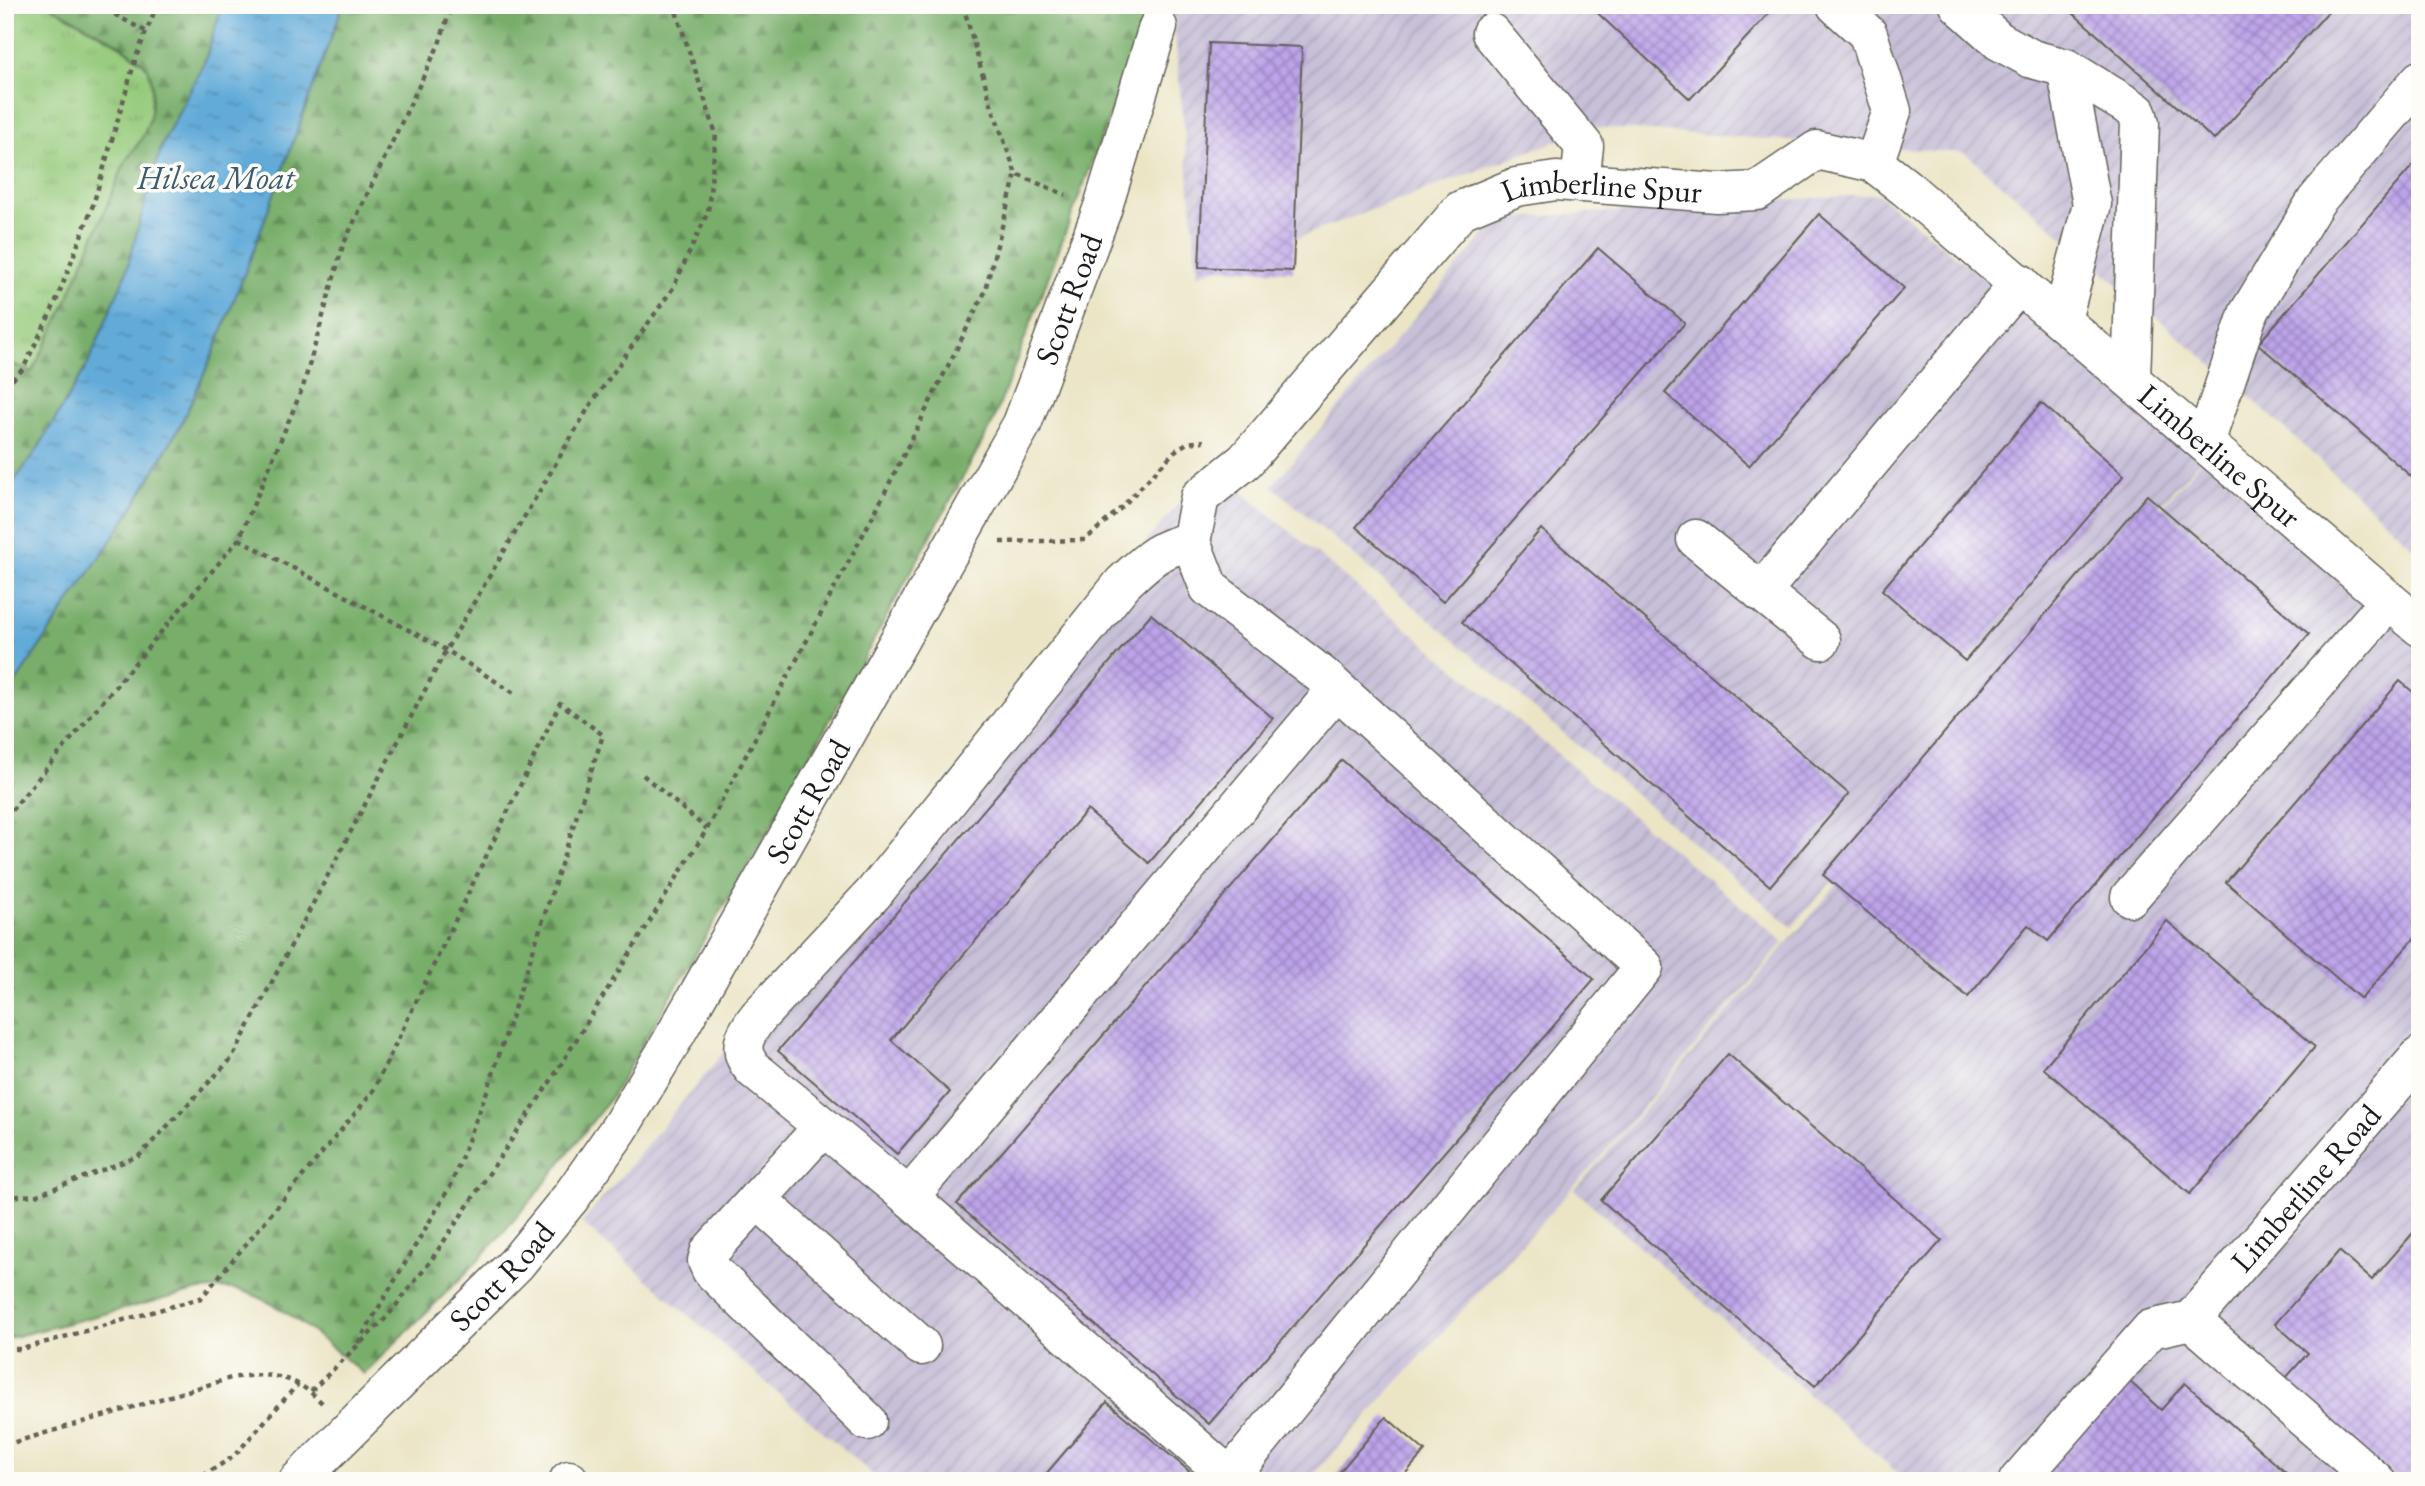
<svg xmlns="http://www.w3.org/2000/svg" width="2425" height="1486" viewBox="0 0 2425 1486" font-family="'EB Garamond',serif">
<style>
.industrial{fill:url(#industrial-furrows)}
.grass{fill:url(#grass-tufts);stroke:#58734c;stroke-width:2}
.forest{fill:url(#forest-firs);stroke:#4a6544;stroke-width:2}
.water{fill:url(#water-ripples);stroke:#3f647a;stroke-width:2}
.building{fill:url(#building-cross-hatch)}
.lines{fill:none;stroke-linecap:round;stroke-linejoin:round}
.minor-casing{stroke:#646258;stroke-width:41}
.path{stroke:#646258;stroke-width:4.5;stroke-dasharray:5 5;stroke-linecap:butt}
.minor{stroke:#fff;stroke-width:38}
.labels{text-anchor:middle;stroke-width:7;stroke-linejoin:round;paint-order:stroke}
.street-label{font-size:32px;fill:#1c1c1c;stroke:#fdfcf7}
.water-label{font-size:33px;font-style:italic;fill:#3c5c71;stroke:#fdfcf7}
</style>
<defs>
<pattern id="industrial-furrows" width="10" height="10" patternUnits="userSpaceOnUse" patternTransform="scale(1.75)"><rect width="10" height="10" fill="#c8bfd8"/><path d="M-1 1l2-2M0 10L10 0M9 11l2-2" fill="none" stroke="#aba4b9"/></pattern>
<pattern id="grass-tufts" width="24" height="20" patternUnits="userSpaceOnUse" patternTransform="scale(1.75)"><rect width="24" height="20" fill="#95ca7b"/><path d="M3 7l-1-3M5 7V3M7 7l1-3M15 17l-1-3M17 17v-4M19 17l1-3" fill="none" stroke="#80ad6a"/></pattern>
<pattern id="forest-firs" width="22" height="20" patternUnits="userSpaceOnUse" patternTransform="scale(1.75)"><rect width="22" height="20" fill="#78ae6b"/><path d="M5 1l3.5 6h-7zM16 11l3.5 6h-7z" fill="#628d57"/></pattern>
<pattern id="water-ripples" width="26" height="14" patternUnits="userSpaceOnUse" patternTransform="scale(1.75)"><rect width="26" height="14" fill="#62abd9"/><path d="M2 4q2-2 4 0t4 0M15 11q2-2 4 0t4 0" fill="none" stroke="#508aaf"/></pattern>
<pattern id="building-cross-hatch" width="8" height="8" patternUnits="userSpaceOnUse" patternTransform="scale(1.75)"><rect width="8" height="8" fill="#bda4ea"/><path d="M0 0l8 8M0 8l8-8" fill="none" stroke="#9985bd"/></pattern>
</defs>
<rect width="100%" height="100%" fill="#fdfcf7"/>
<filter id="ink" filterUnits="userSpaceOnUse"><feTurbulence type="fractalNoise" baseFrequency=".0143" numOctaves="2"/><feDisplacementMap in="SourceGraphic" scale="14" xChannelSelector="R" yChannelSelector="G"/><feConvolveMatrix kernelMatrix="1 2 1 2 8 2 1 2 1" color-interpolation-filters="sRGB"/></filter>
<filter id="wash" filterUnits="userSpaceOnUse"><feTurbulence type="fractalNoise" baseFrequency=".00686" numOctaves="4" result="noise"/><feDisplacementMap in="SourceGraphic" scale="28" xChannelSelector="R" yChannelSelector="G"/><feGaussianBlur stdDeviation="1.57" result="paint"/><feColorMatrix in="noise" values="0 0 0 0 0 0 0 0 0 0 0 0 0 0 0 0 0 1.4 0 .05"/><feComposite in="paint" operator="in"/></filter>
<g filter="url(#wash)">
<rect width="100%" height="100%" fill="#ebe5c6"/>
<g class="industrial">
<path d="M1172 5H2420V553L2258 404 1965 153 1594 127 1198 275Z"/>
<path d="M1878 194 2204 455 1792 927 1272 486 1498 219Z"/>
<path d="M2204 458 2420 645V1481H1907L1575 1190Z"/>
<path d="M1210 465 1784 942 1595 1163 1308 1481H880L582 1223Z"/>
</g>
<path class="grass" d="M5 5H48L124 48 148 67 152 83 151 118 140 144 126 160 64 308 32 372 5 361Z"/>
<g class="forest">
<path d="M48 5H222L205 61 165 139 154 169 126 273 88 364 37 450 5 494V361L32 372 64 308 126 160C141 142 151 126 152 102 152 91 153 80 148 70 140 51 69 17 48 5Z"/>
<path d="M343 5H1152L993 422 784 804 612 1096 538 1192 478 1261 364 1374C330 1347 274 1294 232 1289 221 1287 209 1290 199 1290L5 1339V698L132 509 181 424 213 354 252 254Z"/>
</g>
<path class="water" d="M222 5H343L252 254 213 354 181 424 132 509 5 698V494L37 450 88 364 126 273 154 169 165 139 205 61Z"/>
<g id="blocks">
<g class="building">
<path d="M1589 5H1760L1769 13 1690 99Z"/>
<path d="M2064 5H2334L2214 140Z"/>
<path d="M1209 43 1302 47 1293 271 1199 267Z"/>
<path d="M2420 157V484L2258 344Z"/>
<path d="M1819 214 1904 288 1749 466 1665 393Z"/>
<path d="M1598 248 1685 323 1443 602 1356 527Z"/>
<path d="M2041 403 2124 475 1965 661 1882 590Z"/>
<path d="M2147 495 2309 634 2048 941 2028 925 1968 997 1823 875Z"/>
<path d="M1541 529 1849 794 1770 886 1462 622Z"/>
<path d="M1151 614 1273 718 1149 863 1087 810 891 1040 950 1092 897 1154 778 1051Z"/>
<path d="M2400 681 2420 698V932L2361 999 2226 882Z"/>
<path d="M1342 760 1594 979 1209 1424 957 1204Z"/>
<path d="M2167 921 2315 1047 2190 1194 2043 1068Z"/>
<path d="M1728 1054 1942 1240 1815 1386 1601 1200Z"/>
<path d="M2420 1225V1481H2400L2285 1379 2308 1353 2275 1324 2339 1251 2372 1280Z"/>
<path d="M2128 1380 2161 1410 2185 1383 2295 1481H2039Z"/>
<path d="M1107 1402 1189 1471 1181 1481H1040Z"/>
<path d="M1386 1417 1425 1451 1399 1481H1332Z"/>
</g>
</g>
</g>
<g filter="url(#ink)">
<use href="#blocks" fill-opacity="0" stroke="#646258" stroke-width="2"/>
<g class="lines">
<defs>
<g id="minor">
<path d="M1836 5 1868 34 1892 111 1874 163"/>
<path d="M1959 5 1999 41 2032 59 2066 68"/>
<path d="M1491 33 1584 146 1580 183"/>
<path d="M2062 320 2092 204 2066 68 2130 107 2137 112 2140 123 2131 379"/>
<path d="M2205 443 2248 314 2316 201 2420 80"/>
<path d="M1696 539 1821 640"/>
<path d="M1761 592 2020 283"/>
<path id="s1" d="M1337 689 909 1197 1230 1477 1644 967 1337 689 1324 677 1209 588 1191 542 1200 497 1245 461 1461 210 1516 187 1556 181 1717 193 1757 191 1817 150 1874 163 1906 188 2420 627"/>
<path d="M2130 897 2389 601"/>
<path d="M823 1127 710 1251 707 1261 711 1270 867 1421"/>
<path d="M909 1197 753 1069C736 1050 744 1035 758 1017L873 894 1123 583C1147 561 1158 548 1191 542"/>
<path d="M757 1199 921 1346"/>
<path id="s2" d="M2191 1320 2420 1056"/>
<path d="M2191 1320 2376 1481"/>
<path id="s3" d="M298 1481 516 1264 571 1197 619 1129 665 1053 1022 424 1102 210 1158 27"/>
<path d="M569 1481V1480"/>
<path d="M2018 1481 2151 1329 2191 1320"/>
</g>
</defs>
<use href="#minor" class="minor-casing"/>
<g class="path">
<path d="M97 5 147 32"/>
<path d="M963 5 991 104 1016 174 1066 195"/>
<path d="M5 387 23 369 55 304 93 205 136 57 157 5"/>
<path d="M239 539 446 650 514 693"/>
<path d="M1000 542 1085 540 1122 507 1175 451 1187 443 1204 441"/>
<path d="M643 775 707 829"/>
<path d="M5 818 239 539 303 387 343 245 439 44 452 5"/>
<path d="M5 1197 37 1195 139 1156 232 1058 446 650 589 407 673 288 708 212 716 134 674 5"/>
<path d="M5 1349H22L201 1298 372 1093 560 703 603 735 489 1086 451 1185 355 1348"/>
<path d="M311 1391 387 1317 430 1262 550 1082 707 829 877 508 984 294 1016 174"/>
<path d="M5 1445 231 1378C269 1372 294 1374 322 1403"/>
<path d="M194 1481 233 1457 298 1384"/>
</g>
<use href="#minor" class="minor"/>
</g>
</g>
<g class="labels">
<g class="street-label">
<text dy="11" stroke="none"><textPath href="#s1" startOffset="2954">Limberline Spur</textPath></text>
<text dy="11" stroke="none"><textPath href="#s3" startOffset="1423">Scott Road</textPath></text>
<text dy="11" stroke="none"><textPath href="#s1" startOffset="3694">Limberline Spur</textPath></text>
<text dy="11" stroke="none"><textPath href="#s3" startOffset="856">Scott Road</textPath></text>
<text dy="11" stroke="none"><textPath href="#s2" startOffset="175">Limberline Road</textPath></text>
<text dy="11" stroke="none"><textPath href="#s3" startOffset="289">Scott Road</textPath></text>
</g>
<g class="water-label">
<text x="216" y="189">Hilsea Moat</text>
</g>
</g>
<rect width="2425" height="1486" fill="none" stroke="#fdfcf7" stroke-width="28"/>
</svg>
